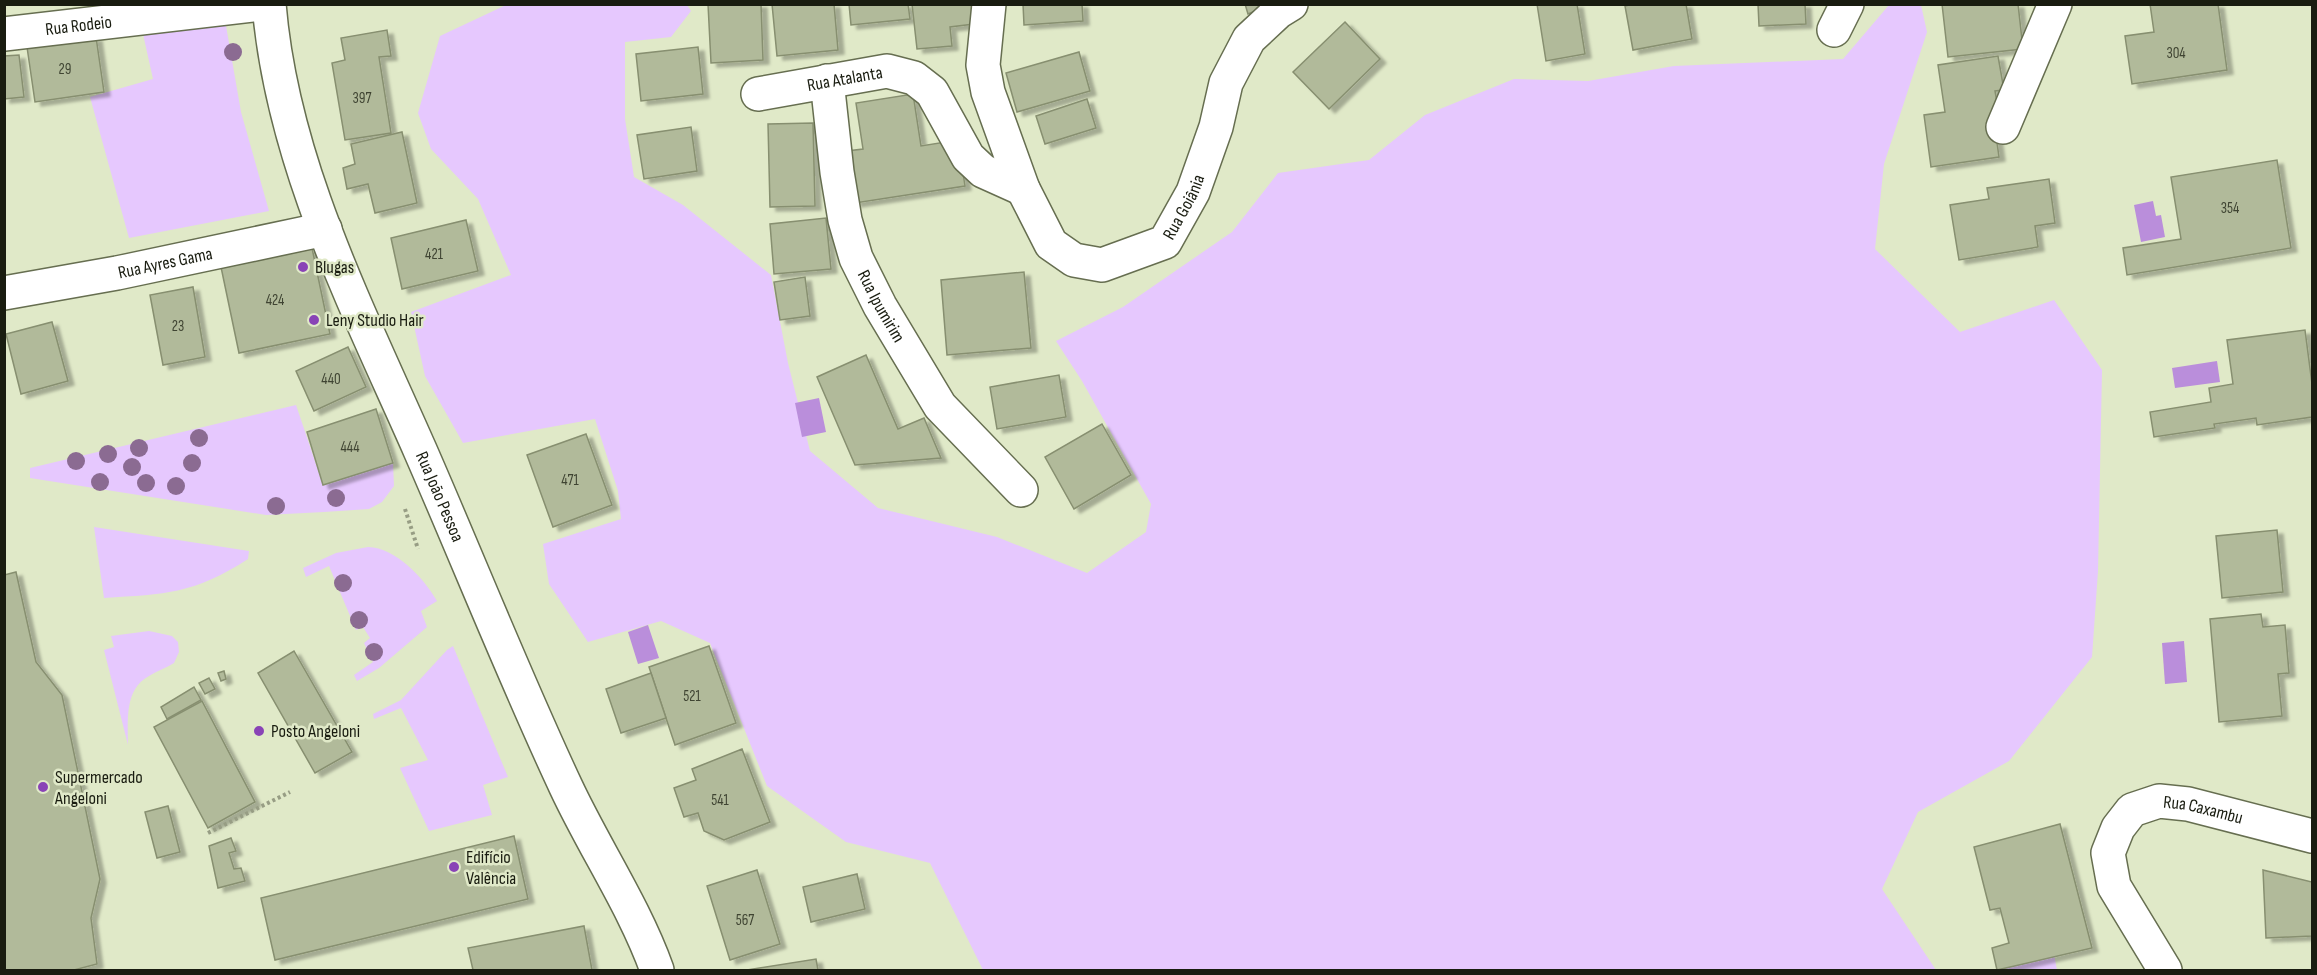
<svg xmlns="http://www.w3.org/2000/svg" width="2317" height="975" viewBox="0 0 2317 975" font-family="'Sofia Sans Condensed',sans-serif">
<style>
.green{fill:#e6c8fe}
.water{fill:#ba8edb}
.building{fill:#b1ba9a;stroke:#878f70;stroke-width:1.5;filter:url(#shadow)}
.lines{fill:none;stroke-linecap:round;stroke-linejoin:round}
.street-casing{stroke:#666e50;stroke-width:36}
.secondary-casing{stroke:#666e50;stroke-width:36}
.path{stroke:#979d84;stroke-width:4;stroke-dasharray:3 3;stroke-linecap:butt}
.street{stroke:#fff;stroke-width:33}
.secondary{stroke:#fff;stroke-width:33}
.tree{fill:#8b6b92}
.poi-dot{fill:#8943b6;stroke:#e0e9c8;stroke-width:2}
.labels{text-anchor:middle;stroke-width:5;stroke-linejoin:round;paint-order:stroke}
.number-label{font-size:15px;fill:#3f4432}
.street-label{font-size:18px;fill:#191c10;stroke:#e0e9c8}
.poi-label{font-size:18px;fill:#191c10;stroke:#e0e9c8;text-anchor:start}
</style>
<defs>
<filter id="shadow"><feDropShadow dx="6" dy="4" stdDeviation="1.5" flood-color="#0004"/></filter>
</defs>
<rect width="100%" height="100%" fill="#e0e9c8"/>
<g class="green">
<path d="M506 5H687L691 11 671 37 625 42V119L634 177 683 205 771 275 788 363 810 451 878 508 997 537 1087 573 1146 532 1151 504 1082 381 1056 341 1123 307 1232 232 1278 173 1369 160 1425 115 1514 79 1588 81 1674 66 1843 59 1889 5H1921L1927 32 1884 164 1875 249 1960 332 2054 300 2102 370 2098 571 2092 657 2009 761 1918 812 1882 889 1936 970H983L930 863 846 842 767 786 710 643 661 621 588 642 549 584 543 544 621 519 618 491 595 419 463 443 425 376 411 312 511 275 478 199 431 149 418 113 440 36Z"/>
<path d="M225 20 241 112 269 211 129 238 90 97 153 79 143 34Z"/>
<path d="M296 405 323 485 393 463 394 486 382 502 369 509 324 512 266 515 30 478V468Z"/>
<path d="M94 527 249 551 248 559C194 594 166 594 104 598Z"/>
<path d="M368 547C396 548 423 577 437 601L421 611 427 627 379 668 357 681 354 675 373 662 364 643 370 638 363 627 356 630 329 566 306 577 303 568 336 553Z"/>
<path d="M149 631 172 636 178 642 179 652 174 663C166 668 157 671 149 676 124 689 128 721 128 745L104 650 114 647 111 636Z"/>
<path d="M453 646 508 777 483 785 492 815 429 831 400 768 428 760 401 708 374 719 373 714 401 700 447 650Z"/>
<path d="M2054 954 2057 970H1994Z"/>
</g>
<g class="water">
<path d="M2153 201 2156 216 2161 215 2165 237 2141 242 2134 205Z"/>
<path d="M2217 361 2220 382 2175 388 2172 368Z"/>
<path d="M819 398 826 432 802 437 795 403Z"/>
<path d="M648 625 659 658 638 664 628 632Z"/>
<path d="M2184 641 2187 682 2165 684 2162 643Z"/>
</g>
<g class="building">
<path d="M708 4H761L763 60 711 63Z"/>
<path d="M772 4H834L838 50 777 56Z"/>
<path d="M849 4H908L910 19 851 25Z"/>
<path d="M912 4H972L974 24 950 27 952 46 917 49Z"/>
<path d="M1023 4H1082L1083 21 1024 25Z"/>
<path d="M1245 4H1273L1248 14Z"/>
<path d="M1537 4H1577L1585 54 1546 61Z"/>
<path d="M1633 4H1686L1692 39 1633 50 1625 6Z"/>
<path d="M1758 4H1805L1806 24 1759 26Z"/>
<path d="M1942 4H2018L2023 49 1948 57Z"/>
<path d="M2150 4H2218L2227 70 2132 84 2125 36 2154 32Z"/>
<path d="M1345 22 1380 59 1329 109 1293 72Z"/>
<path d="M387 30 391 56 379 57 391 133 345 140 332 63 345 60 341 38Z"/>
<path d="M96 37 104 92 35 102 27 47Z"/>
<path d="M698 47 703 94 641 101 636 54Z"/>
<path d="M1079 52 1090 91 1017 112 1006 73Z"/>
<path d="M19 55 24 97 4 99V56Z"/>
<path d="M1998 56 2004 90 1995 91 2000 120 1994 121 1999 157 1931 167 1924 115 1945 112 1938 65Z"/>
<path d="M913 94 921 146 958 140 965 186 855 203 847 151 863 149 856 103Z"/>
<path d="M1087 99 1096 128 1045 144 1036 116Z"/>
<path d="M813 123 815 206 770 207 768 124Z"/>
<path d="M691 127 697 171 644 179 637 135Z"/>
<path d="M402 132 417 203 375 213 368 184 347 189 343 168 355 164 351 144Z"/>
<path d="M2277 160 2291 248 2127 275 2123 248 2181 239 2171 177Z"/>
<path d="M2049 179 2055 223 2035 226 2038 247 1959 260 1950 205 1989 199 1987 188Z"/>
<path d="M826 218 831 269 774 274 770 224Z"/>
<path d="M466 220 478 271 402 289 391 238Z"/>
<path d="M312 248 330 334 239 353 221 267Z"/>
<path d="M1024 272 1031 348 947 355 941 280Z"/>
<path d="M805 277 810 316 780 320 774 282Z"/>
<path d="M193 287 205 357 163 365 150 295Z"/>
<path d="M52 322 68 381 21 394 6 334Z"/>
<path d="M2305 330 2312 384V417L2257 425 2256 418 2214 424 2215 428 2154 437 2150 412 2211 402 2209 388 2233 384 2227 340Z"/>
<path d="M348 347 366 387 314 411 296 371Z"/>
<path d="M866 355 898 429 924 418 941 458 855 465 817 377Z"/>
<path d="M1059 375 1066 417 997 429 990 387Z"/>
<path d="M376 409 393 463 323 485 307 432Z"/>
<path d="M1102 424 1131 475 1074 509 1045 457Z"/>
<path d="M586 434 612 505 553 527 527 455Z"/>
<path d="M2277 530 2283 592 2222 598 2216 536Z"/>
<path d="M16 572 36 662 62 695 100 879 91 918 97 964 74 970H4V575Z"/>
<path d="M2261 614 2263 627 2285 625 2289 673 2278 674 2282 716 2219 722 2210 619Z"/>
<path d="M709 646 736 723 675 745 649 667Z"/>
<path d="M294 651 352 752 315 773 258 673Z"/>
<path d="M224 671 226 679 221 681 218 673Z"/>
<path d="M651 673 666 718 621 733 606 689Z"/>
<path d="M209 678 215 689 205 694 199 683Z"/>
<path d="M194 687 201 700 167 719 161 707Z"/>
<path d="M202 701 255 802 208 828 154 727Z"/>
<path d="M742 749 770 822 724 840 704 831 698 813 684 817 674 788 696 780 692 769Z"/>
<path d="M168 806 180 852 157 858 145 812Z"/>
<path d="M2060 824 2092 948 1997 970 1992 948 2009 943 2000 908 1990 910 1974 847Z"/>
<path d="M514 836 528 899 275 960 261 898Z"/>
<path d="M231 838 236 851 229 853 234 869 241 868 245 881 218 888 209 846Z"/>
<path d="M757 870 780 944 730 960 707 886Z"/>
<path d="M2263 870 2312 882V936L2266 938Z"/>
<path d="M857 874 865 909 811 922 803 887Z"/>
<path d="M584 926 592 970H473L468 948Z"/>
<path d="M816 959 818 970H747Z"/>
</g>
<g class="lines">
<defs>
<g id="street">
<path id="s1" d="M989 4 983 65 988 92 1023 189 1051 244 1074 260 1102 265 1165 242 1193 192 1216 127 1226 83 1249 39 1278 12 1291 4"/>
<path d="M1834 30 1847 4"/>
<path id="s2" d="M4 34 261 4"/>
<path id="s3" d="M827 81 837 172 845 220 856 258 880 306 940 406 1021 490"/>
<path id="s4" d="M758 94 887 71 914 78 932 92 968 157 983 171 1023 189"/>
<path d="M2003 127 2055 4"/>
<path id="s5" d="M4 293 117 273 325 229"/>
<path id="s6" d="M2165 970 2114 886 2108 853 2118 828 2132 810 2159 801 2188 804 2312 836"/>
</g>
<g id="secondary">
<path id="s7" d="M269 4C282 162 357 307 420 450 469 562 514 676 566 787 595 849 634 906 657 970"/>
</g>
</defs>
<use href="#street" class="street-casing"/>
<use href="#secondary" class="secondary-casing"/>
<g class="path">
<path d="M405 509 418 549"/>
<path d="M208 833 290 792"/>
</g>
<use href="#street" class="street"/>
<use href="#secondary" class="secondary"/>
</g>
<g class="tree">
<circle cx="233" cy="52" r="9"/>
<circle cx="199" cy="438" r="9"/>
<circle cx="139" cy="448" r="9"/>
<circle cx="108" cy="454" r="9"/>
<circle cx="76" cy="461" r="9"/>
<circle cx="192" cy="463" r="9"/>
<circle cx="132" cy="467" r="9"/>
<circle cx="100" cy="482" r="9"/>
<circle cx="146" cy="483" r="9"/>
<circle cx="176" cy="486" r="9"/>
<circle cx="336" cy="498" r="9"/>
<circle cx="276" cy="506" r="9"/>
<circle cx="343" cy="583" r="9"/>
<circle cx="359" cy="620" r="9"/>
<circle cx="374" cy="652" r="9"/>
</g>
<g class="poi-dot">
<circle cx="303" cy="267" r="6"/>
<circle cx="314" cy="320" r="6"/>
<circle cx="259" cy="731" r="6"/>
<circle cx="43" cy="787" r="6"/>
<circle cx="454" cy="867" r="6"/>
</g>
<g class="labels">
<g class="number-label">
<text x="2176" y="58">304</text>
<text x="65" y="74">29</text>
<text x="362" y="103">397</text>
<text x="2230" y="213">354</text>
<text x="434" y="259">421</text>
<text x="275" y="305">424</text>
<text x="178" y="331">23</text>
<text x="331" y="384">440</text>
<text x="350" y="452">444</text>
<text x="570" y="485">471</text>
<text x="692" y="701">521</text>
<text x="720" y="805">541</text>
<text x="745" y="925">567</text>
</g>
<g class="street-label">
<text dy="6" stroke="none"><textPath href="#s2" startOffset="75">Rua Rodeio</textPath></text>
<text dy="6" stroke="none"><textPath href="#s4" startOffset="88">Rua Atalanta</textPath></text>
<text dy="6" stroke="none"><textPath href="#s1" startOffset="417">Rua Goiânia</textPath></text>
<text dy="6" stroke="none"><textPath href="#s5" startOffset="164">Rua Ayres Gama</textPath></text>
<text dy="6" stroke="none"><textPath href="#s3" startOffset="234">Rua Ipumirim</textPath></text>
<text dy="6" stroke="none"><textPath href="#s7" startOffset="524">Rua João Pessoa</textPath></text>
<text dy="6" stroke="none"><textPath href="#s6" startOffset="255">Rua Caxambu</textPath></text>
</g>
<g class="poi-label">
<text x="315" y="273">Blugas</text>
<text x="326" y="326">Leny Studio Hair</text>
<text x="271" y="737">Posto Angeloni</text>
<text x="55" y="783">Supermercado<tspan x="55" dy="21">Angeloni</tspan></text>
<text x="466" y="863">Edifício<tspan x="466" dy="21">Valência</tspan></text>
</g>
</g>
<rect width="2317" height="975" fill="none" stroke="#191c10" stroke-width="12"/>
</svg>
